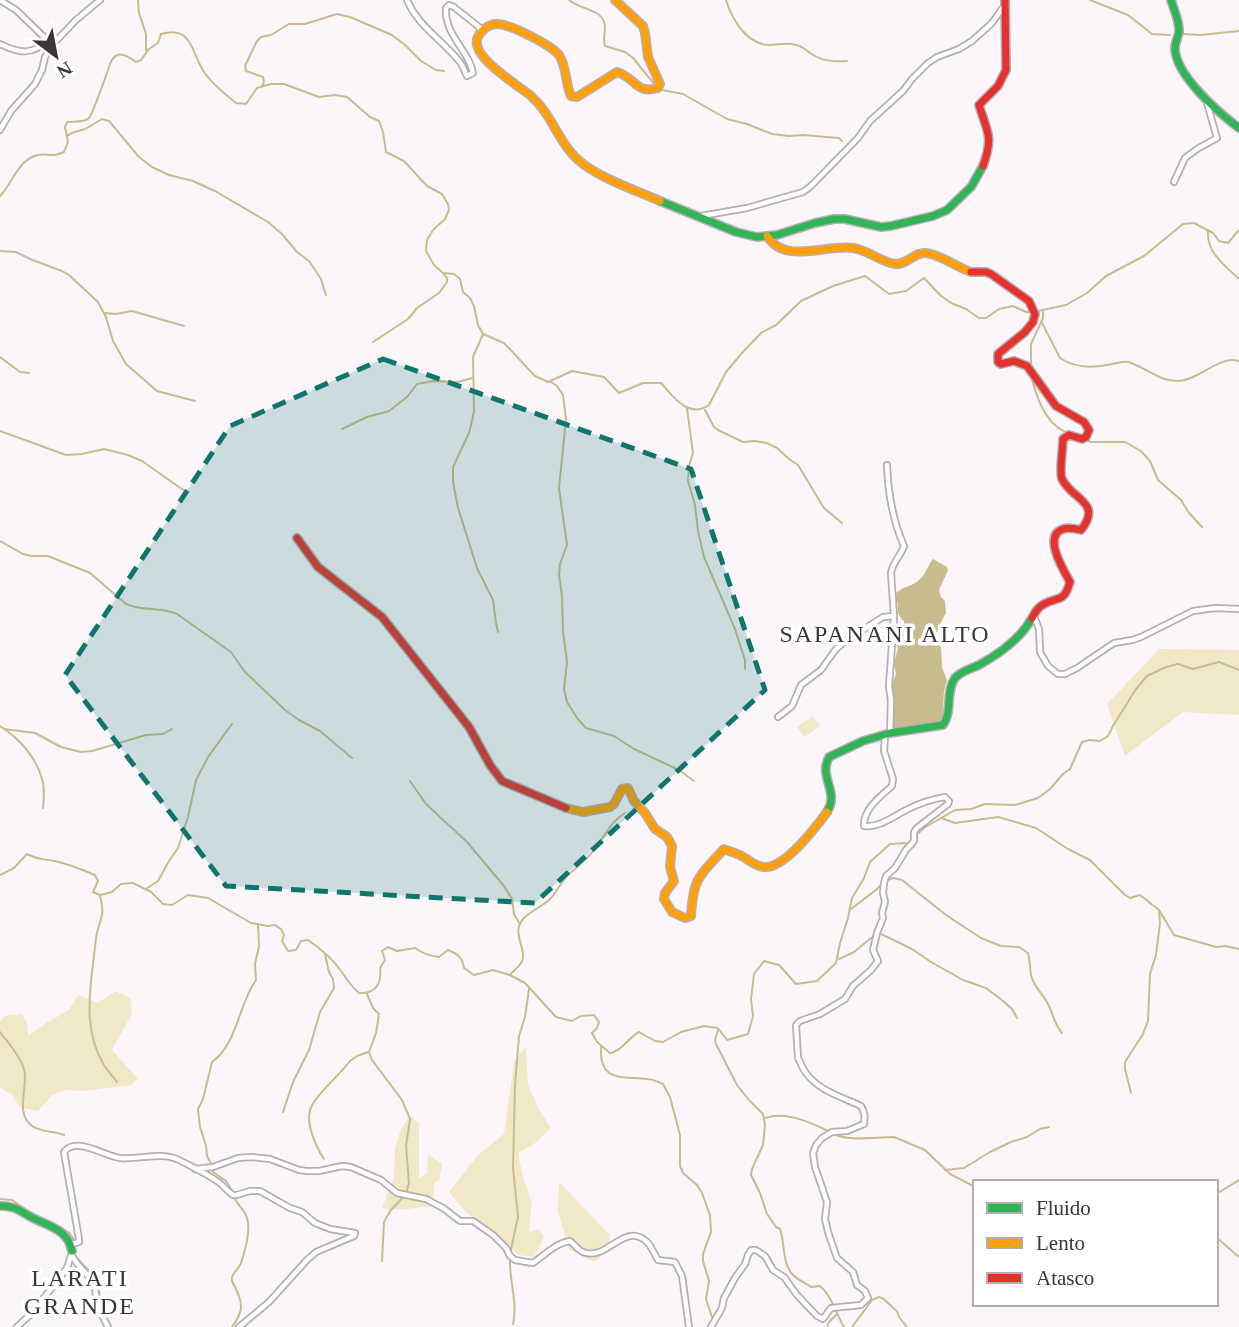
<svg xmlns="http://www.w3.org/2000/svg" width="1239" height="1327" viewBox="0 0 1239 1327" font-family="Georgia,serif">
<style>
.green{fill:#f1e8c8}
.water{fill:#c8bc8e}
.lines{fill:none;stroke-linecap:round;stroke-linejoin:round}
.stream{stroke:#c8bc8e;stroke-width:2}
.street-casing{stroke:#b5aeb4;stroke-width:8}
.fast-casing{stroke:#b5aeb4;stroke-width:10}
.slow-casing{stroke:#b5aeb4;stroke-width:10}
.jam-casing{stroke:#b5aeb4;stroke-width:10}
.street{stroke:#fffefe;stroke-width:4.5}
.fast{stroke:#30b455;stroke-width:7}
.slow{stroke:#ff9f0a;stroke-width:7}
.jam{stroke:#e5322d;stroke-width:7}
.marked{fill:#0f766e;fill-opacity:0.2;stroke:#0f766e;stroke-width:5;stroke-dasharray:14 9;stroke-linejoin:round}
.labels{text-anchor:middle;stroke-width:7;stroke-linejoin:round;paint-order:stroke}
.quarter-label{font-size:24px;letter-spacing:2px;fill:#3d343c;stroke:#fff}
</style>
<rect width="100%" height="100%" fill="#fcf6fb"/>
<g class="green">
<path d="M1159 649 1239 650V715L1183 712 1125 756 1107 704Z"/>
<path d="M813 716 820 726 804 737 797 727Z"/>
<path d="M116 991 130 998 132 1014 112 1050 138 1079 131 1085 84 1091 65 1090 51 1096 38 1111 19 1107 12 1094 0 1088V1023L4 1016 22 1014 27 1023 28 1036 46 1023 69 1010 78 995 98 1003Z"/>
<path d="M526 1047 528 1084 537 1106 551 1128 534 1144 518 1153 523 1178 532 1202 529 1233 539 1229 544 1237 534 1257 518 1255 507 1244 466 1212 449 1192 477 1156 504 1134 514 1061Z"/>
<path d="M411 1115 419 1124V1178L427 1173 428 1155 442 1164 439 1180 435 1182 432 1206 399 1210 382 1208 394 1178 395 1148 401 1129Z"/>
<path d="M559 1182 610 1235 609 1248 595 1262 569 1250 558 1211Z"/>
</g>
<path class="water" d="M933 559 947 567 948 570 939 590 941 597 945 601 946 613 938 628 936 641 941 647 942 667 947 680 944 691 942 723 895 729 893 728V681L896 674 894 663 898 648 894 641 897 634 904 624V621C898 616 897 612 898 604L895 600V594C902 586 913 587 920 579 926 574 928 565 933 559Z"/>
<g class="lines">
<g class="stream">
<path d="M138 0 139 13 146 34V50"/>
<path d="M569 0C579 9 600 9 604 22 607 30 602 37 605 46L625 52 633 58 655 85"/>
<path d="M726 0C732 19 746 44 769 45 778 45 787 42 796 45 802 46 806 50 810 53 822 61 833 62 847 61"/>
<path d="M1090 0 1128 15 1152 34 1170 35"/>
<path d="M1182 34 1200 35 1239 31"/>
<path d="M262 86 264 82 263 77 246 71 245 66 257 41 261 37 271 35 289 24H305L337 14 350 17 392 35 405 45 421 61 436 70 444 71"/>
<path d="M659 89 662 90 683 94 727 119 747 124 772 134 789 136 803 135 839 138 842 141"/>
<path d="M67 136C74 130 80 132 87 128 92 125 97 122 102 119L109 121 139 157 152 167 169 175 193 181 215 191 268 222 282 234 297 252 309 261 321 279 326 295"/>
<path d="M0 196C12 184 16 165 32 157 40 153 45 155 54 155 57 155 61 153 64 152L68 142 65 127 67 122C74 121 84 123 89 118 92 115 106 76 108 70 113 51 121 51 136 62L141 60 149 49 158 43 161 34C193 25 191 53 204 72 212 84 225 94 236 103L246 104 257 88 271 84H284L319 97 335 95 347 97 370 117 379 121 383 132 386 152 404 161 427 186 442 194 448 204 449 210 445 219 433 230 427 240 426 251 434 265 443 273 454 274 460 279 463 292 470 298 474 306 478 325 483 334 504 343 535 376 548 382 572 371 604 377 619 393 643 383H661C673 397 689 419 709 405L726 372 742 353 761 333 776 325 801 301 833 286 865 276 889 294 906 291 924 278 940 295 951 303 966 309 979 318H986L999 309 1013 306 1026 312H1032"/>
<path d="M1208 230C1206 253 1224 264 1239 279"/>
<path d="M0 251 16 252 30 259 62 271 69 275 98 302 106 317 113 341 126 364 157 391 195 401"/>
<path d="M1038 311 1066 305 1087 293 1106 276 1144 256 1183 224 1194 223 1213 233 1219 241 1228 243 1239 230"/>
<path d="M104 313 116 314 132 311 184 326"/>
<path d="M1042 323 1060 358C1075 368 1095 368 1112 364 1118 363 1123 361 1128 362 1146 367 1159 382 1179 381 1199 380 1219 355 1239 361"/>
<path d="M483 334 473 357 474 412 469 433 453 467V482L458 508 477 568 493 600 496 623 498 632"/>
<path d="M373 342 408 319 417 308 439 293 447 282V278L443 273"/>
<path d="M0 357 20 372 29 373"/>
<path d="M1031 367V344L1043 318V312"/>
<path d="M1032 379C1037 399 1047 427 1069 433"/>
<path d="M551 382 557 386 563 395 566 419 559 488 567 545 560 564 559 574 562 596 563 631 567 662 564 689 567 702 577 718 586 728 614 736 634 749 679 770 694 781"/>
<path d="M687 408 693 453 689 466 688 481 695 505 698 531 704 557 735 629 745 660V669"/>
<path d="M705 410 714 427 718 430 743 442 755 441 767 443 777 448 789 459 798 465 824 508 842 523"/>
<path d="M342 429 367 417 389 411 407 397 417 384 433 381 458 382 472 378"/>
<path d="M0 431 66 455 82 454 104 449 128 455 142 461 179 487 187 492"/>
<path d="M1087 439 1090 442H1125L1141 451 1150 461 1158 480 1181 500 1189 513 1202 527"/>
<path d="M0 541 23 554 32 556H48L90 573 126 604C143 612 160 606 177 614L231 652 245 672 285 710 299 720 320 731 352 758"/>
<path d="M0 726C19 738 36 757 42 779 45 788 44 799 43 808"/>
<path d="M4 729 35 733 61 747 81 752 92 751 146 735 163 734 172 729"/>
<path d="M410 781 426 804 467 842 504 886 512 899 514 914 520 924"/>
<path d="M941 818 955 823 998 817 1036 828 1068 849 1090 860 1125 895 1130 898 1140 895 1159 910 1174 935 1216 947 1225 946 1239 949"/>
<path d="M0 875 14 868 27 854C41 861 41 858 55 861 69 864 83 870 95 875L98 881 93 892 100 895 112 892 121 884 133 883 151 892 163 904 172 905 188 895 208 898 251 923 268 926 275 925 281 929 284 935 282 941 288 951 296 950 301 941 308 940C321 949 332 958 341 971 347 980 351 986 359 993 375 994 382 984 380 968L385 960 382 951 388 947 397 951 415 948C423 954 429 956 439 957L448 950C458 954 462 957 464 968L474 975 493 970 510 975 525 983 556 1017 572 1021 581 1016 594 1015 599 1022 597 1028 592 1033 597 1042 610 1053C622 1051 628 1038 639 1032L655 1041 663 1042 681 1032 704 1026 718 1028 727 1040 748 1034 753 1016 751 999 754 974 764 961 779 965 796 984 817 981 836 963 840 943 848 918 852 898 864 878 870 862 890 844 908 843 924 828 955 810 971 809 985 804 1015 805 1038 798 1050 789 1063 774 1070 769 1082 742 1089 740 1100 741 1108 736 1113 726 1136 689 1147 676 1166 667 1178 664 1193 669 1219 662 1239 670"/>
<path d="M886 881 893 878 902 880 946 915 981 938 1001 946 1019 947 1028 953C1030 961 1030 968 1031 975 1033 986 1043 994 1048 1004 1054 1015 1053 1022 1062 1033"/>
<path d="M146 889 158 881 169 861 178 848 188 817 196 780 208 757 232 724"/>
<path d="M100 896C106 918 99 918 96 938 92 980 80 1026 104 1065 108 1071 113 1077 117 1082"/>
<path d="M851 909 877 889 882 884"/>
<path d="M839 959 854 952 871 938 881 934 912 949 931 962 963 980 986 988 1003 1001 1012 1009 1017 1018"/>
<path d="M510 975C513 971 518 968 521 963 528 952 515 939 519 926 523 913 542 908 551 898 557 891 561 883 567 876 576 867 587 860 594 850 605 836 610 822 625 813"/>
<path d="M367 994 373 1008 379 1014 376 1033 369 1052 372 1060 402 1100 410 1119 406 1146 409 1183 406 1194 390 1211 384 1222 382 1261"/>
<path d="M718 1030 715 1040 716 1044 737 1085 749 1100 763 1114 765 1125 763 1145 752 1169 751 1175 760 1193 767 1214 776 1227 780 1229C785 1243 782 1262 792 1274 797 1280 805 1282 811 1287L820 1286C832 1296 836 1314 844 1327"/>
<path d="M0 1032C8 1043 20 1055 24 1069 29 1087 14 1112 32 1126 40 1132 54 1131 64 1135"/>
<path d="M601 1047C599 1083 622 1076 647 1079 653 1079 658 1082 663 1084L670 1097 680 1135V1166L683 1173 697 1185 702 1193 710 1215 711 1232 703 1254V1261L709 1281 706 1299 713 1320"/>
<path d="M1131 1093 1125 1069V1062L1143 1034 1148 1021 1150 974 1156 955 1160 923 1159 911"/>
<path d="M283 1112 293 1082 309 1050 320 1012 334 988 333 979 329 972 325 954"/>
<path d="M766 1118C783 1111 807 1121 824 1129 829 1132 833 1135 839 1136 854 1141 877 1137 894 1137L925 1150 950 1174 975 1187"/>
<path d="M324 1159C316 1147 306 1125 310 1110 315 1095 340 1075 350 1061L357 1056 368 1052"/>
<path d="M945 1170 964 1168 990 1152 1011 1142 1027 1137 1040 1129 1049 1127"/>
<path d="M233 1192 226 1181 213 1172V1167L207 1156 206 1146 200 1127 198 1109 203 1099 212 1062C238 1043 238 1005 256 980L255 964 259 946 258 925"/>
<path d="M1216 1194 1239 1180"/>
<path d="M0 1199 12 1200 30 1212"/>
<path d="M51 1222 68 1232 73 1238 75 1256 90 1272 97 1283 103 1310 111 1327"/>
<path d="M1216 1237 1239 1257"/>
<path d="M510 1254 518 1217 513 1168 515 1085 519 1036 525 1017 529 989"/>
<path d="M510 1259C509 1281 518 1302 513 1324"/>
<path d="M232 1327C243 1312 244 1305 235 1287 233 1284 231 1281 232 1277 234 1272 239 1268 241 1263 245 1251 252 1228 246 1215 243 1209 237 1204 234 1197"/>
<path d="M827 1327 829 1322 836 1315"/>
<path d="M852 1327 872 1300 879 1297C887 1299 890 1307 897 1311L899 1317 907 1327"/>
</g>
<defs>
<g id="street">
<path d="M0 0 16 10 44 37 54 43"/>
<path d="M407 0C418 26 442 40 459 61 463 65 464 71 467 76L473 73C470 52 444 35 446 8L449 5 454 7 479 27 481 31"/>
<path d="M0 44C19 53 32 56 48 40"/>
<path d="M0 130 11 111 35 84 42 70 45 57 55 42 76 20 100 0"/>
<path d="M1174 182 1185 158 1197 149 1217 138 1207 103"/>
<path d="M701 216 747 208 803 192 811 186 858 138 870 121 903 91 912 79 928 63 937 57 959 49 972 41 992 23 1004 6"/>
<path d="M887 465C888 493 893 521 904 546 901 556 892 563 891 573L894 616 889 686 891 701 890 732"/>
<path d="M1034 616 1039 629 1040 652 1048 666 1058 674H1065L1077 668 1114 643 1132 640 1141 637 1193 611 1215 608 1239 609"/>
<path d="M778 717 792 706 801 685 821 670 836 649 847 640 883 617 894 616"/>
<path d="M195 1169 213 1167 238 1158 251 1157 270 1159 299 1170 307 1171H319L342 1166 351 1167 381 1180 397 1193 426 1199 443 1208 460 1221H473L493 1235 506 1248 510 1256 515 1260 533 1263C545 1255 555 1243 570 1241 574 1244 579 1251 583 1252 607 1262 623 1222 646 1241 651 1245 654 1254 658 1260L675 1262 682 1276 689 1327"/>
<path d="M72 1244 79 1242V1239L64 1152C76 1136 104 1156 120 1158 139 1160 161 1151 179 1160 189 1165 208 1175 217 1181 223 1185 227 1191 233 1195H237L250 1191H260L290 1208 302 1212 315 1223 330 1229 355 1233 354 1236 316 1252 307 1260 269 1302 239 1327"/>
<path d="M72 1255C77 1267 87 1272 93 1283 97 1291 95 1298 98 1306 100 1313 105 1320 108 1327"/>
<path d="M17 1327 33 1312 67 1268 72 1252"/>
<path d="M711 1327 722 1308 724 1298 735 1278 745 1264 748 1255 751 1250H756L765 1256 773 1270 784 1277 797 1295 817 1316 823 1319 831 1308 861 1305 868 1298 865 1291 857 1285 853 1272 837 1258 828 1232 825 1219 827 1202 815 1167 813 1153 816 1145 822 1138 832 1132 847 1131 864 1124C865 1117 865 1113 861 1106 842 1097 819 1091 806 1073 802 1068 801 1063 798 1058L796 1025 800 1021 820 1014 845 999 853 986 871 970 878 961 873 950 877 933 883 918 882 913 885 902 883 893 884 883 886 876 895 868 906 850 914 841V832L917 828 948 804 949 801 945 797C932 799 918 804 906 810 893 817 878 828 864 826 863 809 881 796 892 786L893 779 884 751 885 735"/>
</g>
<g id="fast">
<path d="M1171 0C1174 10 1180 22 1179 32 1178 37 1175 43 1175 48 1175 75 1219 113 1239 128"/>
<path d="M660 201 736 232 757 237 777 235 815 223 834 219H845L881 227 891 226 933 216 947 210 971 187 983 166"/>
<path d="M827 812C840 791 818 778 829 757L863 741 890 733 943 725C953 711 945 692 955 678 961 671 971 669 979 665 999 654 1021 638 1032 618"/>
<path d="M0 1206C13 1205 20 1211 31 1217 48 1226 68 1229 72 1251"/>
</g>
<g id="slow">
<path d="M615 0 643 26 645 33 648 57 660 84 658 88C636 95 635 77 617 72L577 97 571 96C565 83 567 67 559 55 551 45 510 24 497 24 488 24 480 31 477 39 472 58 518 85 531 96 553 115 559 146 583 164 605 180 635 190 660 201"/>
<path d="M767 236C785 265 826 244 854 248 869 251 881 262 895 264 907 265 914 252 926 253 942 255 956 267 971 272"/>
<path d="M566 808 583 812 610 807 614 804 622 789 628 788 634 801 645 813 655 829 667 837 672 846 670 867 674 881 665 893 664 899 672 912 685 918 691 916C693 878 699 876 724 849 731 852 739 854 745 858 752 862 757 867 765 867 785 868 816 827 827 812"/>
</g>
<g id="jam">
<path d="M983 166C994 136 987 132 979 105L998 86 1006 70 1005 0"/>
<path d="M971 272H986L991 274 1029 301 1035 314 1033 322 1025 332 998 354V362L1001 364 1014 361 1027 366 1056 406 1084 422 1089 430 1086 437 1082 439 1069 435 1063 439C1063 449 1059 472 1062 479 1072 500 1103 502 1081 530 1076 529 1068 527 1063 529 1042 536 1064 571 1070 582 1064 603 1059 596 1044 604 1038 607 1035 612 1032 618"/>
<path d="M297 538 318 567 382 617 469 727 490 765 502 781 566 808"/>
</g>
</defs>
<use href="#street" class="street-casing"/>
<use href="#fast" class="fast-casing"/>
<use href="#slow" class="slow-casing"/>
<use href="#jam" class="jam-casing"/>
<use href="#street" class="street"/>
<use href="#fast" class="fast"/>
<use href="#slow" class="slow"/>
<use href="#jam" class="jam"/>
</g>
<path class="marked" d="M383 359 691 469 765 690 535 903 226 886 65 675 230 426Z"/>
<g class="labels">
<g class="quarter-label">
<text x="885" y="642">SAPANANI ALTO</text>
<text x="80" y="1286">LARATI<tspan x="80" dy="28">GRANDE</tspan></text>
</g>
</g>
<rect x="973" y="1180" width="245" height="126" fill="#ffffff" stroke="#b1aeb1" stroke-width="2"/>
<rect x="987" y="1203" width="35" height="10" fill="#30b455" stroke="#b1aeb1" stroke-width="2"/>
<text x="1036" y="1215" font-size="21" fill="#3d343c">Fluido</text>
<rect x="987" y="1238" width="35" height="10" fill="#ff9f0a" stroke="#b1aeb1" stroke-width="2"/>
<text x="1036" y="1250" font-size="21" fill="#3d343c">Lento</text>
<rect x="987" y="1273" width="35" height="10" fill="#e5322d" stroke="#b1aeb1" stroke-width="2"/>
<text x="1036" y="1285" font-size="21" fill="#3d343c">Atasco</text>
<g transform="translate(56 56) rotate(148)" stroke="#ffffff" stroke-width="5" paint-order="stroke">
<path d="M0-5L12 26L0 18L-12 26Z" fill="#3d343c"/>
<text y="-10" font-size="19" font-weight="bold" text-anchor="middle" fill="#3d343c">N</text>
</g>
</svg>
